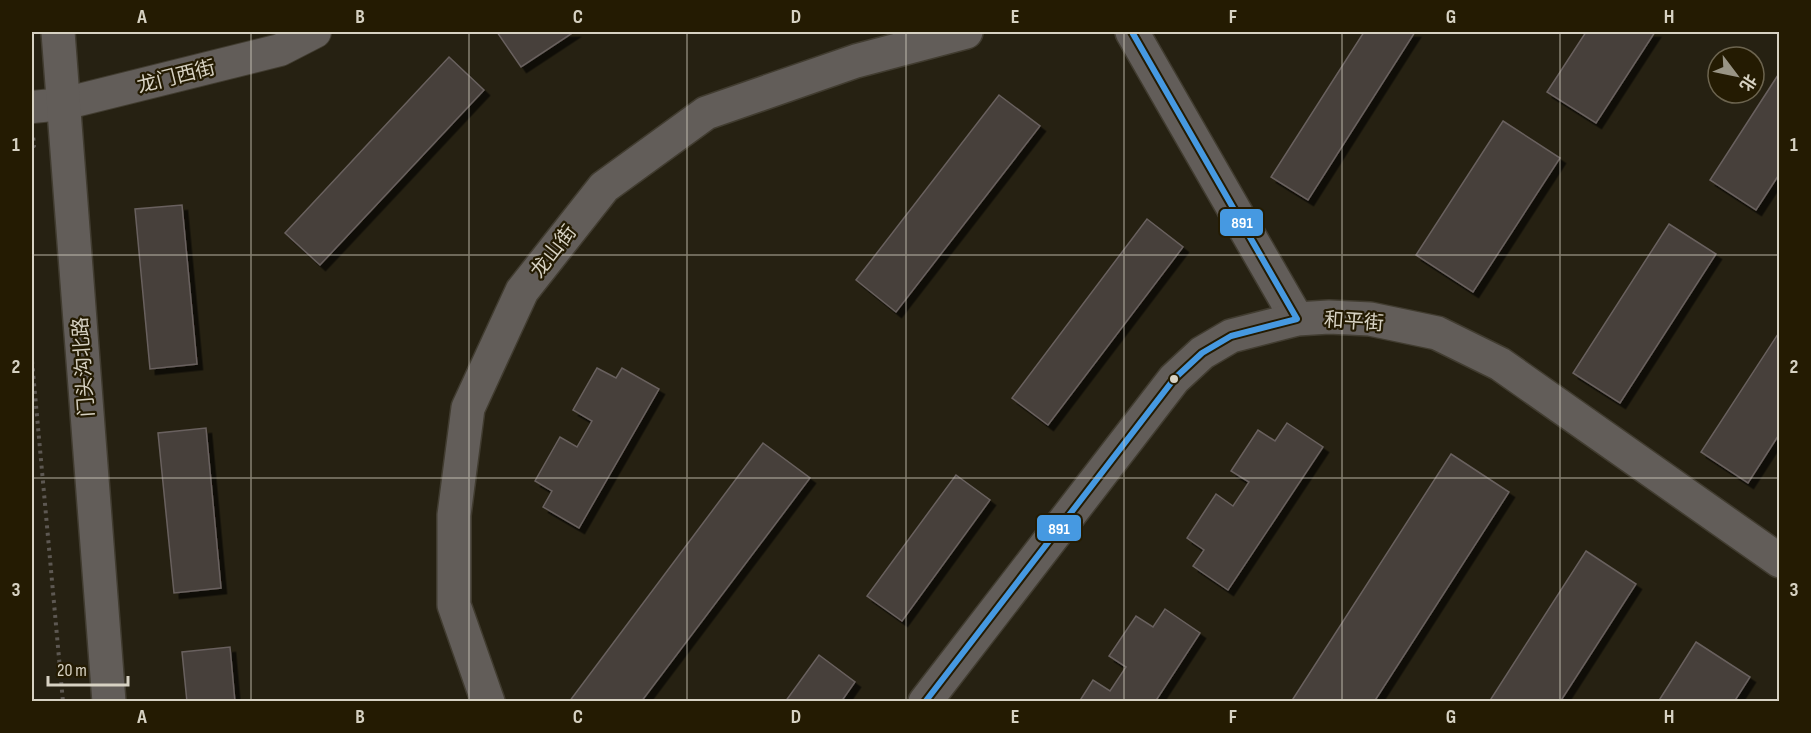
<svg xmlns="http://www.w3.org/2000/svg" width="1811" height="733" viewBox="0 0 1811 733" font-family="'Sofia Sans Condensed','Noto Sans SC',sans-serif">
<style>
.building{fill:#463f3b;stroke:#69615e;stroke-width:1.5;filter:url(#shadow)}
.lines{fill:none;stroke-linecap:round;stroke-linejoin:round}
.minor-casing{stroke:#413c30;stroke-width:34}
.tertiary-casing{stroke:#413c30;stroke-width:36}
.path{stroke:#5d5852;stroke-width:4;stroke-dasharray:3 4.5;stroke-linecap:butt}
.minor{stroke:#625d59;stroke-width:32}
.tertiary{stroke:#625d59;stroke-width:33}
.bus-1-casing{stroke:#241b02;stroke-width:10}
.bus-1{stroke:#4699e1;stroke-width:6}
.grid{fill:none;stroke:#d7d2c3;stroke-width:1.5;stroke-opacity:0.55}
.bus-dot{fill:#d7d2c3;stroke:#241b02;stroke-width:2}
.labels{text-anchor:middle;stroke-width:4.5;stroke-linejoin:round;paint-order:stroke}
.street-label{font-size:20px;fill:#d7d2c3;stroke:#241b02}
.line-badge{stroke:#241b02;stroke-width:2}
.badge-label{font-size:16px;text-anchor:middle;font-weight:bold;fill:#fff}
.neatline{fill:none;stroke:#d7d2c3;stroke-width:2}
.grid-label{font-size:20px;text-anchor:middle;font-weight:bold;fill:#d7d2c3}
</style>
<defs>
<filter id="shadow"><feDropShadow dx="5.5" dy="5.5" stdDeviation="0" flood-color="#0009"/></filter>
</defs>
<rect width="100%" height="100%" fill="#262112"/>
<g class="building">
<path d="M497 32H574L521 67Z"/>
<path d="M1364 32H1415L1308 200 1271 177Z"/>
<path d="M1586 32H1655L1596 123 1547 92Z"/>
<path d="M449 57 484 90 320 265 285 233Z"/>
<path d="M1780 72V173L1756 210 1710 180Z"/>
<path d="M999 95 1040 126 896 312 856 280Z"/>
<path d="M1503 121 1560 158 1473 292 1416 255Z"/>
<path d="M182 205 197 364 150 369 135 209Z"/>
<path d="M1147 219 1183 247 1048 425 1012 398Z"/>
<path d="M1669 224 1716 254 1620 403 1573 373Z"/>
<path d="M1780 331V433L1748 483 1701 452Z"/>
<path d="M597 368 616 378 622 368 659 389 579 528 543 507 552 491 535 481 560 437 577 447 592 421 573 410Z"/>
<path d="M1287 423 1323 447 1228 590 1193 566 1204 550 1187 538 1216 494 1233 506 1249 482 1231 471 1258 430 1275 441Z"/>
<path d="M206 428 221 588 174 593 158 433Z"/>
<path d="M763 443 810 478 641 702H569Z"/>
<path d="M1451 454 1509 492 1374 702H1291Z"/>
<path d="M956 475 990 500 902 621 867 596Z"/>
<path d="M1586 551 1636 584 1560 702H1489Z"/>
<path d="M1165 609 1200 633 1155 702H1079L1093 680 1110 691 1126 667 1109 656 1136 616 1153 627Z"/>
<path d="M1696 642 1750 677 1734 702H1658Z"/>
<path d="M230 647 235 702H187L182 652Z"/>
<path d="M819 655 855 682 841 702H785Z"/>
</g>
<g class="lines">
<defs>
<path id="minor" d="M32 107 63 104 280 50 315 32"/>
<g id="tertiary">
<path d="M58 32 109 702"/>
<path d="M1132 32 1297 319"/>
<path d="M488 702 454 605V515L468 408 522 291 604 187 706 113 856 61 966 32"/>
<path d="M925 702 1174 379 1202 353 1231 336 1297 319 1329 317 1370 319 1437 333 1500 364 1780 561"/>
</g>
</defs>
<use href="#minor" class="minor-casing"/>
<use href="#tertiary" class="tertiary-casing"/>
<g class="path">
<path d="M32 147 34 146 33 135"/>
<path d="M32 361 63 702"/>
</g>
<use href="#minor" class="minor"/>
<use href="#tertiary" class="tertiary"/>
<defs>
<path id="bus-1" d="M925 702 1174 379 1202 353 1231 336 1297 319 1132 32"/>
</defs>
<use href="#bus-1" class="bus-1-casing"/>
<use href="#bus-1" class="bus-1"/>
</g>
<path class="grid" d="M251 32V702M469 32V702M687 32V702M906 32V702M1124 32V702M1342 32V702M1560 32V702M32 255H1780M32 478H1780"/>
<circle class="bus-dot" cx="1174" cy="379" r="5"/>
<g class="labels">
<g class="street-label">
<text transform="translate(176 76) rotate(-14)" y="7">龙门西街</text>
<text transform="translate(553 251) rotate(-52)" y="7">龙山街</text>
<text transform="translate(1354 321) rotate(4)" y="7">和平街</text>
<text transform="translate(83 367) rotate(-94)" y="7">门头沟北路</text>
</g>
</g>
<g class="line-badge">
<rect x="1219" y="208" width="45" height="29" rx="6" fill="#4699e1"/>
<rect x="1036" y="514" width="46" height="28" rx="6" fill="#4699e1"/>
</g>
<g class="badge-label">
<text x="1242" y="228">891</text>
<text x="1059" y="534">891</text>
</g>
<rect width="1811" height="733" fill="none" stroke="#241b02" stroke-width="66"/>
<g transform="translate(1736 75) rotate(122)"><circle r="28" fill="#241b02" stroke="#6c644f" stroke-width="1.5"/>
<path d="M0-4.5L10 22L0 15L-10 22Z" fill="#999485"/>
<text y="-9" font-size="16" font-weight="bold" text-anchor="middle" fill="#d7d2c3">北</text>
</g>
<path d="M48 676v9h80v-9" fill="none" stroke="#d7d2c3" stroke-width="3"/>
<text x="57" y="676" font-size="18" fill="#d7d2c3" stroke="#241b02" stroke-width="4.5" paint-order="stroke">20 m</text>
<rect x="33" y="33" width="1745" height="667" class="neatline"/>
<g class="grid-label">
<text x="142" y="23">A</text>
<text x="360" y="23">B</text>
<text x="578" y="23">C</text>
<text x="796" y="23">D</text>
<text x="1015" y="23">E</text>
<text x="1233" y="23">F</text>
<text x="1451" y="23">G</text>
<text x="1669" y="23">H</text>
<text x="16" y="151">1</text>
<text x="1794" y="151">1</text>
<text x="16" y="373">2</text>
<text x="1794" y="373">2</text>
<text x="16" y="596">3</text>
<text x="1794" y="596">3</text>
<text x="142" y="723">A</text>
<text x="360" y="723">B</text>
<text x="578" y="723">C</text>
<text x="796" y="723">D</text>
<text x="1015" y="723">E</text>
<text x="1233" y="723">F</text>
<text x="1451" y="723">G</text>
<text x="1669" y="723">H</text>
</g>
</svg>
